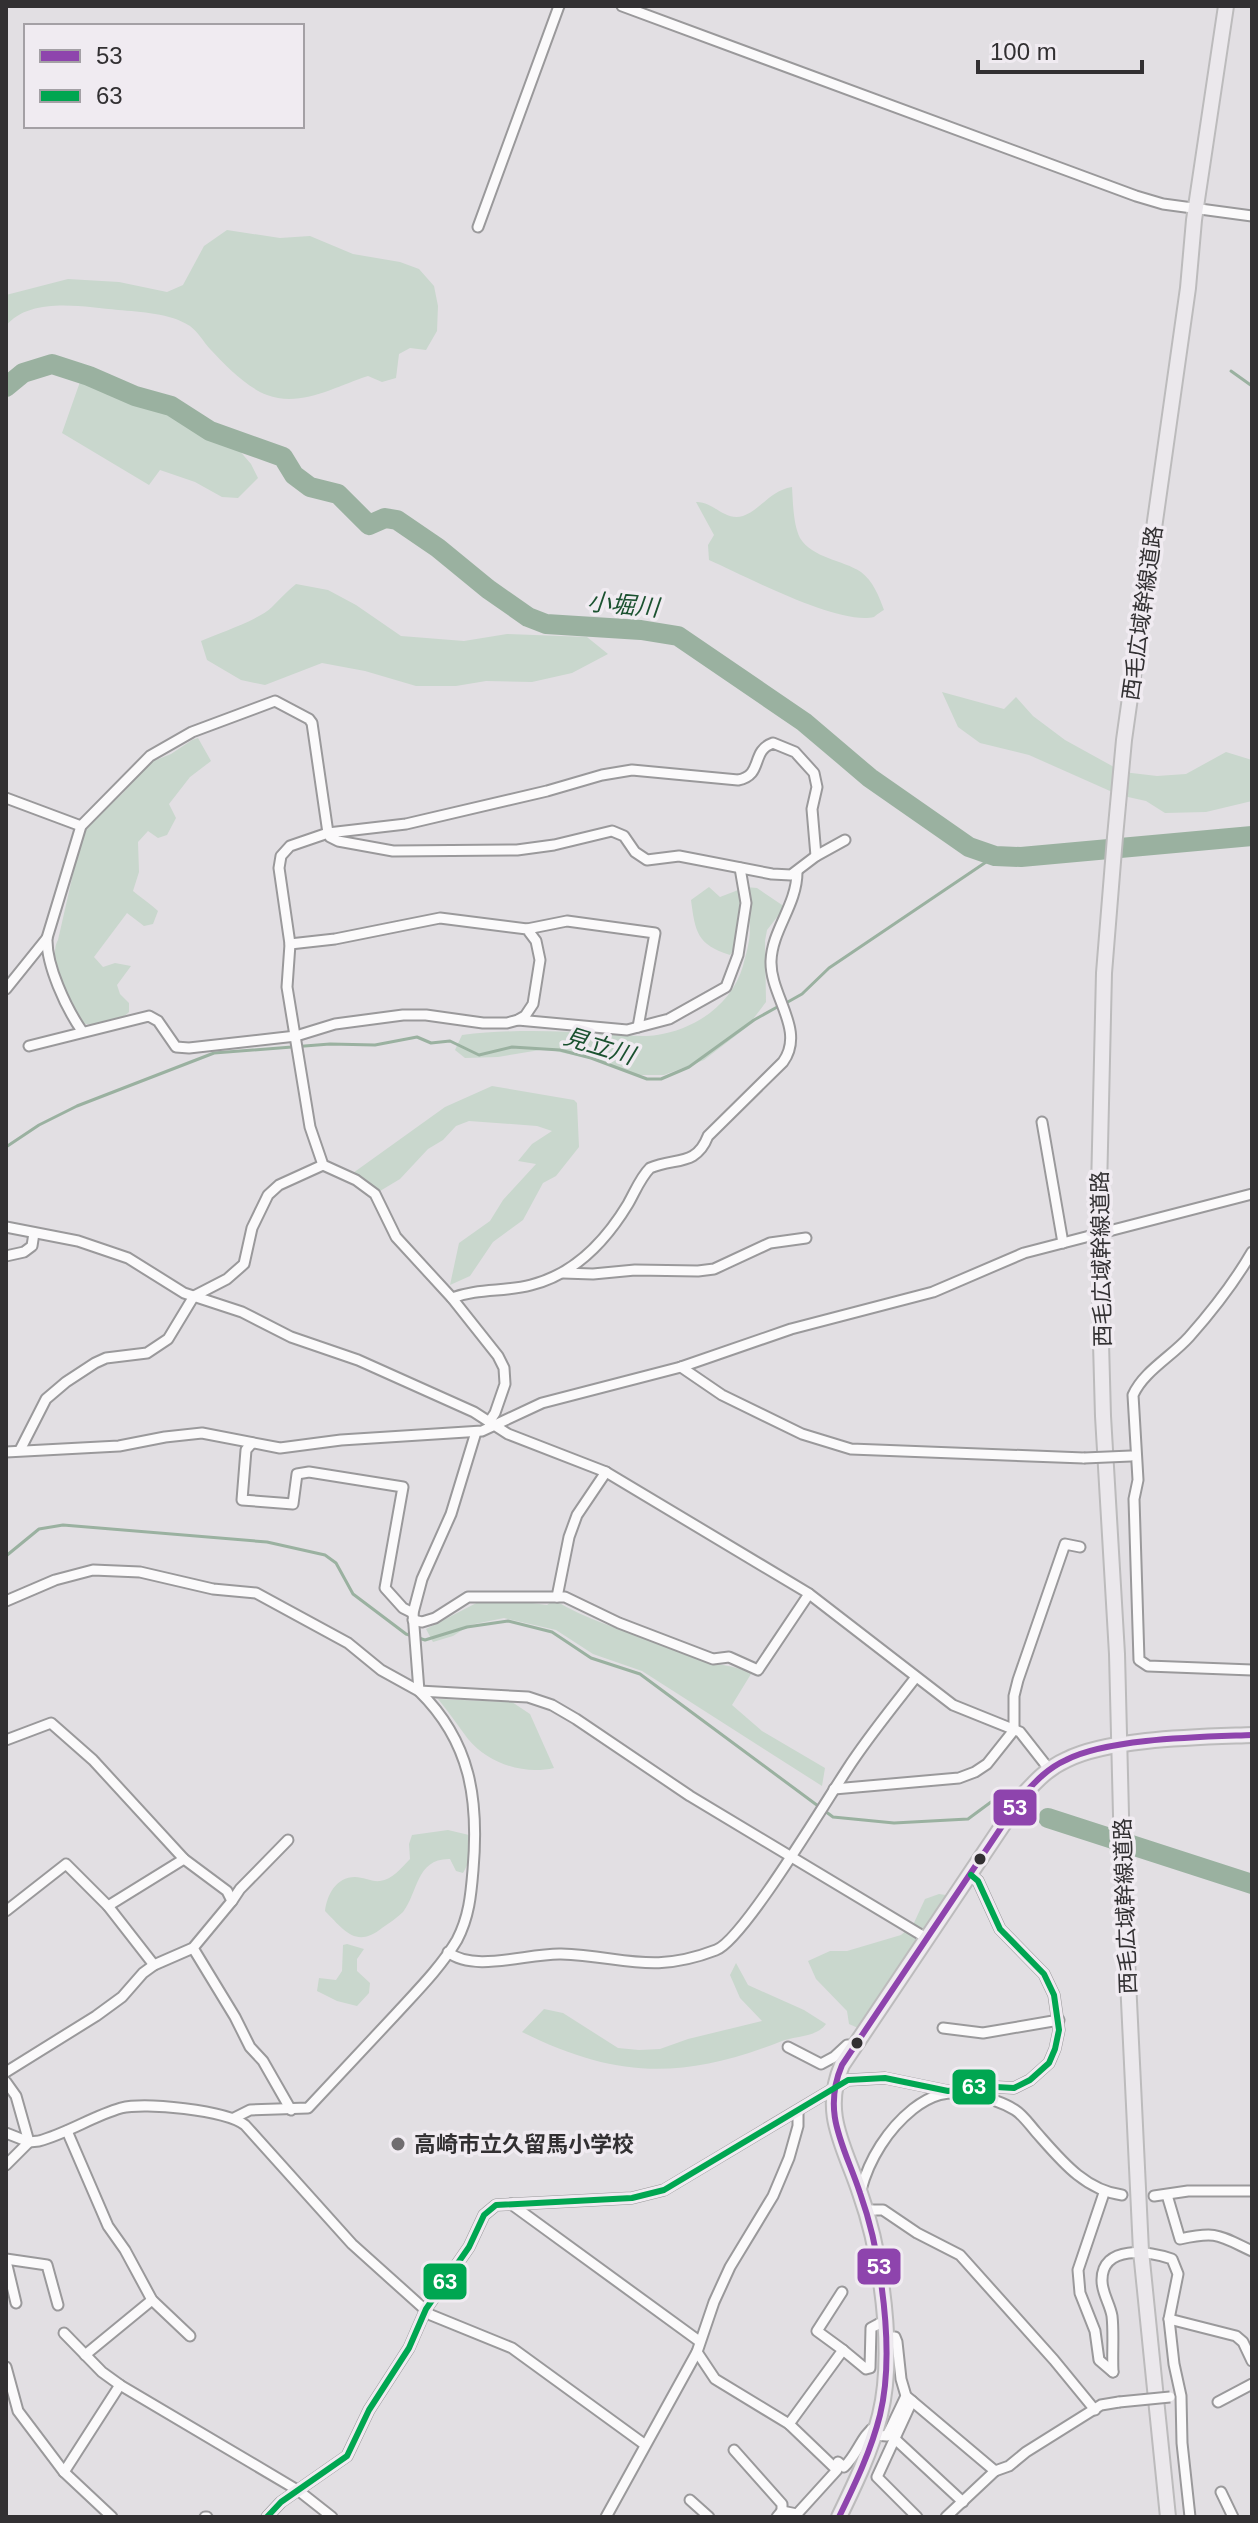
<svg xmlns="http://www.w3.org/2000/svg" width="1258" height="2523" viewBox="0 0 1258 2523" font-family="Arial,'Noto Sans JP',sans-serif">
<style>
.green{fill:#c9d7cd}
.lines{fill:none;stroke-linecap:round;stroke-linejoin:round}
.stream{stroke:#9ab1a0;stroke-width:3}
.river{stroke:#9ab1a0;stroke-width:20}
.street-casing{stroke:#9a999b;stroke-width:13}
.primary-casing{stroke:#bcbbbc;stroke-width:18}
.street{stroke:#fbfafb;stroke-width:9}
.primary{stroke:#ebe8ec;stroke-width:14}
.street-bridge-casing{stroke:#9a999b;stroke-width:13;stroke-linecap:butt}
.street-bridge{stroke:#fbfafb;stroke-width:9}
.bus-1-casing{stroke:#f0ebf1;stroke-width:12}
.bus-2-casing{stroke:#f0ebf1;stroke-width:12}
.bus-1{stroke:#8e44ad;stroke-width:6}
.bus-2{stroke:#00a651;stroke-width:6}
.bus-dot{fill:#323032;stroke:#f0ebf1;stroke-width:3}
.poi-dot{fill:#706d70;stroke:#f0ebf1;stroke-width:3}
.labels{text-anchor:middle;stroke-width:7;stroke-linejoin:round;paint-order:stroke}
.street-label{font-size:22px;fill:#323032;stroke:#f0ebf1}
.poi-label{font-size:22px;font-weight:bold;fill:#323032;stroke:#f0ebf1;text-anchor:start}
.water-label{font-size:24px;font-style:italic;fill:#1b5230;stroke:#f0ebf1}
.line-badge{stroke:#f0ebf1;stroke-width:3}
.badge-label{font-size:22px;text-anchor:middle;font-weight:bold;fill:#fff}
</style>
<rect width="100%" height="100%" fill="#e2dfe3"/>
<g class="green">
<path d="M227 230 280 238 310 236 353 254 400 262 419 269 434 286 438 306 437 331 426 350 410 348 399 354 396 378 382 382 368 376C336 386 301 408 267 395 246 387 225 365 210 349 203 341 198 332 190 326 170 313 141 312 118 310 85 307 30 296 6 326V295L68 279 119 282 167 292 183 285 204 246Z"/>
<path d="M81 379 131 402 166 411 238 449 251 464 258 478 238 498 222 497 195 482 160 470 149 485 62 433Z"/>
<path d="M792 487C793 502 793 524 800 538 812 558 843 560 861 572 873 581 879 596 884 610 883 610 875 616 874 617 839 626 743 575 709 560L708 545 714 535 696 502C713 501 725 522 743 516 762 509 769 491 792 487Z"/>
<path d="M296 584 328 590 356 605 401 636 464 641 507 634 587 637 608 654 572 673 532 682 486 681 456 686H416L365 671 322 663 265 685 241 680 207 660 201 641C219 633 259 620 272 607 280 599 287 591 296 584Z"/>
<path d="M942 692 1004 709 1016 697 1033 716 1065 740 1123 772 1157 776 1186 774 1226 752 1252 760V801L1206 812 1165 813 1146 801 1119 795 1029 755 980 743 958 727Z"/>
<path d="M198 738 211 761 190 777 169 804 176 818 167 835 158 838 148 831 138 842 139 872 133 891C141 898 151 904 158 911L153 924 144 926 127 913 94 957 103 967 115 963 131 966 117 985 120 994 129 1003V1012C119 1022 96 1028 82 1023 68 1008 47 958 58 940L83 830 122 794 151 762 171 754 192 740Z"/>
<path d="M709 887 720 897 746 887 757 888 785 907 767 930 765 941 766 1002 747 1027 704 1060 664 1075H637L596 1060 546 1049 498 1057 465 1058 455 1050 462 1035C508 1029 556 1031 602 1033 620 1034 640 1038 657 1035 696 1029 732 1004 743 966 747 950 752 936 749 919L742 940 730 955C697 945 695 931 691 900Z"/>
<path d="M492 1086 574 1100 577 1103 579 1147 556 1176 543 1183 523 1220 493 1242 470 1276 450 1285 459 1243 490 1221 503 1200 536 1164 518 1161 532 1144 552 1131 537 1126 469 1121 456 1126 443 1140 428 1149 400 1179 380 1191 353 1173 445 1107Z"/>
<path d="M488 1597 547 1605 554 1600C587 1620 621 1629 657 1642 675 1648 692 1656 710 1662 724 1666 738 1666 751 1674L732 1705 762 1731 825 1768 822 1786 642 1671 593 1654 556 1630 504 1618 470 1625 453 1636 433 1642 426 1629Z"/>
<path d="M438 1699 512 1702 530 1714 554 1768C524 1775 489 1764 468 1739 458 1726 449 1712 438 1699Z"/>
<path d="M448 1830 469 1835C474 1846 469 1864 463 1873L456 1871 450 1859C416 1858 418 1893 403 1912 397 1918 389 1923 382 1928 356 1949 344 1930 325 1911 327 1895 336 1877 355 1877 363 1877 372 1882 380 1881 392 1880 402 1867 410 1859L409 1844 412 1835Z"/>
<path d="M939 1894 946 1895 858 2028 849 2024 847 2011 816 1979 808 1961 830 1951H847L901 1935 913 1925 925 1899Z"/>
<path d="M347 1944 364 1949 357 1959V1971L370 1983 369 1993 357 2006 337 2001 317 1991 319 1978 336 1980 342 1971 343 1945Z"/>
<path d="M736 1963 748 1985 804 2010 826 2024C817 2037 796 2036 782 2041 683 2080 617 2079 522 2032L544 2009 563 2013 618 2048 639 2050 660 2049 688 2039 762 2021 740 1998 730 1975Z"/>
</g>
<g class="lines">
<g class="stream">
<path d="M1231 371 1252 386"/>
<path d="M786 1003 802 994 829 968 995 856"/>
<path d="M6 1147 39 1125 77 1106 214 1053 330 1044 375 1045 417 1037 431 1043 450 1041 479 1055 512 1047 560 1050 591 1058 647 1079H661L689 1067 754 1020 779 1006"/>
<path d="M6 1556 39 1529 63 1525 267 1542 325 1555 336 1563 353 1594 406 1634 425 1640 467 1627 508 1621 552 1632 591 1658 640 1674 833 1817 894 1823 968 1819 991 1802H1000"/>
</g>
<g class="river">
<path d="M6 387 23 373 52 364 89 376 135 396 171 406 210 431 283 457 294 475 310 487 338 494 369 525 385 518 397 520 438 548 488 589 528 617 546 624 641 630 678 636 804 722 870 778 969 847 995 856 1021 857 1252 836"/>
<path d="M1048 1818 1252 1884"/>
</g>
<defs>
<g id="street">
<path d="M622 6 1136 196 1163 204 1252 216"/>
<path d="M478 227 559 6"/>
<path d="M6 798 81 826"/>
<path d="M527 929 567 921 655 933 638 1027"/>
<path d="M47 938C46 965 66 1008 82 1031"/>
<path d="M6 989 47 938 81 826 150 756 192 732 275 701 309 719 312 723 328 833 330 837 338 841 393 851 517 850 554 845 612 831 624 836 635 852 647 860 679 856 772 874 791 875 816 856 845 840"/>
<path d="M518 1020 627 1030 669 1019 726 987 738 955 746 903 740 868"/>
<path d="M29 1046 149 1016 158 1021 176 1047 189 1048 296 1036 335 1024 403 1015H426L483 1023H507L518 1020 525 1016 533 1004 540 960 536 941 527 929 440 918 335 939 290 944"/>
<path d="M1042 1122 1063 1243"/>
<path d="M6 1227 78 1241 128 1258 184 1293 242 1312 291 1337 358 1360 474 1412 508 1434 606 1472 808 1593 953 1705 1020 1732 1049 1769"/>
<path d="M1252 1252C1234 1283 1213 1310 1189 1337 1171 1357 1144 1371 1133 1395L1138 1480 1134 1499 1139 1660 1148 1666 1252 1670"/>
<path d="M6 1256 24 1252 32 1246 34 1233"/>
<path d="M563 1273 593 1274 635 1270 698 1271 714 1269 770 1243 806 1238"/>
<path d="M452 1298C478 1288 505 1292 531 1285 575 1274 605 1242 628 1204 635 1192 640 1178 650 1168 675 1157 696 1167 708 1136L783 1062C806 1030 770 996 771 961 772 930 797 905 797 872"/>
<path d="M681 1367 722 1395 802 1434 851 1449 1084 1458"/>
<path d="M489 1422 495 1413 505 1384 504 1368 498 1356 452 1298 396 1237 375 1194 356 1180 323 1165 310 1127 287 987 290 944 279 868 281 856 290 846 328 833 406 824 547 791 602 775 632 770 738 780C764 775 750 751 773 743L795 752 814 773 817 787 812 809 816 856"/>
<path d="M252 1443 246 1450 242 1500 293 1504 297 1474 309 1472 403 1487 385 1588 403 1608 413 1613"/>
<path d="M20 1450 46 1399 66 1382 95 1363 106 1358 147 1353 168 1339 194 1296 227 1279 244 1264 252 1228 268 1195 279 1185 323 1165"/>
<path d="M6 1452 119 1446 165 1437 202 1433 280 1448 341 1440 482 1431 542 1403 681 1367 791 1329 933 1292 1024 1253 1252 1194"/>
<path d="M557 1597 569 1537 577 1515 606 1472"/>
<path d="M6 1601 55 1580 93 1570 140 1572 213 1589 256 1593 348 1643 381 1670 419 1691 528 1697 552 1705 576 1719 690 1796 928 1939"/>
<path d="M413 1620 422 1622 435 1618 468 1597H565L619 1623 713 1659 729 1657 758 1670 809 1594"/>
<path d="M6 1740 51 1723 93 1760 184 1859 227 1891 232 1901 193 1948 154 1965 143 1973 122 1997 96 2016 6 2072"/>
<path d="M834 1789 959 1778 975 1772 987 1764 1014 1730V1696L1018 1680 1065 1544 1080 1547"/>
<path d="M232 1901 240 1889 288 1840"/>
<path d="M108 1906 184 1859"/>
<path d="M6 1911 66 1864 108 1906 154 1965"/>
<path d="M193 1948 235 2017 250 2047 263 2061 291 2110"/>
<path d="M448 1952C474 1973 528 1953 561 1954 623 1956 651 1975 716 1950 744 1940 831 1792 854 1759 873 1731 895 1704 916 1677"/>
<path d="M943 2028 983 2033 1059 2020"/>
<path d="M788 2047 821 2064 834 2057 847 2045H854"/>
<path d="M6 2082 16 2096 29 2142 6 2165"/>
<path d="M234 2118 250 2110 308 2108C337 2077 366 2046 395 2015 416 1992 441 1967 457 1940 469 1917 471 1895 473 1870 479 1800 471 1742 419 1691L413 1613 422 1579 451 1514 476 1432"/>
<path d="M67 2131 108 2226 125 2250 152 2300 190 2336"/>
<path d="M6 2133 29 2142 39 2141C68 2133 93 2116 121 2108 145 2102 225 2110 245 2125L352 2244 431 2315 512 2348 644 2444"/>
<path d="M861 2190C869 2159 888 2129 913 2109 931 2095 947 2090 969 2094 985 2097 1001 2101 1015 2110 1023 2115 1029 2124 1036 2132 1060 2159 1084 2190 1122 2195"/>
<path d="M1104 2193 1078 2270 1080 2293 1095 2331 1099 2360 1113 2372"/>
<path d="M1167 2195 1180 2239C1217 2231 1218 2235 1252 2251"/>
<path d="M1154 2196 1188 2191H1252"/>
<path d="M511 2204 699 2341"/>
<path d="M865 2210H883L917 2233 960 2255 1054 2360 1095 2410"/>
<path d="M6 2259 47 2265 58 2305"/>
<path d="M6 2261 16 2303"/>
<path d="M842 2292 817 2331 843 2350"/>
<path d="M1169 2319 1236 2336 1243 2342 1252 2361"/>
<path d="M64 2333 102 2372 120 2385 299 2491 332 2517"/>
<path d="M885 2337H895L897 2342 901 2379 906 2396 995 2471 1009 2466 1026 2452 1101 2405 1119 2402"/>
<path d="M697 2352 715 2379 789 2424 837 2470 797 2514 782 2511 777 2517"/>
<path d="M85 2355 152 2300"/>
<path d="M6 2367 18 2411 64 2472 112 2517"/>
<path d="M1113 2372C1112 2354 1114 2334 1112 2316 1110 2304 1102 2293 1102 2281 1101 2244 1150 2251 1172 2259L1178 2274 1169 2319 1174 2364 1181 2396 1182 2443 1190 2517"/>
<path d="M912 2401 877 2477 917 2517"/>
<path d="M1218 2402 1252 2384"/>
<path d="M789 2424 843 2350 866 2369 870 2368 871 2328 884 2321"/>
<path d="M874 2435 887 2436 906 2396"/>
<path d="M895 2439 963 2502"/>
<path d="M734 2450 782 2504V2511"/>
<path d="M838 2462 844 2467C858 2454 861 2435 877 2425"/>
<path d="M64 2472 120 2385"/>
<path d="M1221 2492 1233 2517"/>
<path d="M690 2500 709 2517"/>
<path d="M205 2517H207"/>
<path d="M267 2517 281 2502 347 2456 369 2410 409 2348 426 2309 469 2247 484 2215 496 2205 632 2198 664 2190 848 2080 885 2078 948 2091 978 2086 1014 2088 1030 2080 1049 2063 1055 2049 1059 2030 1054 1995 1044 1974 1000 1929 978 1881 971 1875"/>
<path d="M606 2517 697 2352 714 2302 730 2267 773 2196 789 2158 798 2126V2111"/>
<path d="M946 2517 995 2471"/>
</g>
<g id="primary">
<path d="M839 2517C855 2484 871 2451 880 2415 890 2374 887 2324 881 2282 877 2252 870 2221 860 2193 845 2147 821 2114 842 2065L1023 1795C1036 1781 1048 1768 1066 1760 1109 1738 1202 1737 1252 1735"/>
<path d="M1168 2517 1141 2251 1122 1855 1117 1654 1103 1416 1098 1233 1104 973 1115 837 1124 740 1188 288 1194 220 1226 6"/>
</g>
</defs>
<use href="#street" class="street-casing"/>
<use href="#primary" class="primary-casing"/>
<use href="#street" class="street"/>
<use href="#primary" class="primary"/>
<defs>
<g id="street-bridge">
<path d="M1084 1458 1131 1456"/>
<path d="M1119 2402 1170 2397"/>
</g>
</defs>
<use href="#street-bridge" class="street-bridge-casing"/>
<use href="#street-bridge" class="street-bridge"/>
<defs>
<path id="bus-1" d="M839 2517C855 2484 871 2451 880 2415 890 2374 887 2324 881 2282 877 2252 870 2221 860 2193 845 2147 821 2114 842 2065L1023 1795C1036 1781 1048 1768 1066 1760 1109 1738 1202 1737 1252 1735"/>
<path id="bus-2" d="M267 2517 281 2502 347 2456 369 2410 409 2348 426 2309 469 2247 484 2215 496 2205 632 2198 664 2190 848 2080 885 2078 948 2091 978 2086 1014 2088 1030 2080 1049 2063 1055 2049 1059 2030 1054 1995 1044 1974 1000 1929 978 1881 971 1875"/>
</defs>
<use href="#bus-1" class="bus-1-casing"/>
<use href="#bus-2" class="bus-2-casing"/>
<use href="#bus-1" class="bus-1"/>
<use href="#bus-2" class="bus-2"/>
</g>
<g class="bus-dot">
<circle cx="980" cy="1859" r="7"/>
<circle cx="857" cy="2043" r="7"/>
</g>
<circle class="poi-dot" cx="398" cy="2144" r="8"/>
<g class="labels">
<g class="street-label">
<text transform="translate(1142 613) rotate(-82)" y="8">西毛広域幹線道路</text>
<text transform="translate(1101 1259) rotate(-91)" y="8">西毛広域幹線道路</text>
<text transform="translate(1125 1906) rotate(-92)" y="8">西毛広域幹線道路</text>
</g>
<g class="poi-label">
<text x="414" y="2152">高崎市立久留馬小学校</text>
</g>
<g class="water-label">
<text transform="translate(623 605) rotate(5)" y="8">小堀川</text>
<text transform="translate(599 1046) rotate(17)" y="8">見立川</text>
</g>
</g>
<g class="line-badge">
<rect x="992" y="1788" width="46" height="39" rx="8" fill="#8e44ad"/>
<rect x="951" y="2068" width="46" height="38" rx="8" fill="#00a651"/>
<rect x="856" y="2247" width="46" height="39" rx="8" fill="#8e44ad"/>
<rect x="422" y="2262" width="46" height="39" rx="8" fill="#00a651"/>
</g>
<g class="badge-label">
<text x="1015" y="1815">53</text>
<text x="974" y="2094">63</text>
<text x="879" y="2274">53</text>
<text x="445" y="2289">63</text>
</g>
<rect width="1258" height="2523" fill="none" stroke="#323032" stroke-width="16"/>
<rect x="24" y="24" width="280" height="104" fill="#f0ebf1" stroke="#a4a0a5" stroke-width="2"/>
<rect x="40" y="50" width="40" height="12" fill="#8e44ad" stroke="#a4a0a5" stroke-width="2"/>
<text x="96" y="64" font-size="24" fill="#323032">53</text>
<rect x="40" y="90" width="40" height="12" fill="#00a651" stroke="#a4a0a5" stroke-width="2"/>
<text x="96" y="104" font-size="24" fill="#323032">63</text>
<path d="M978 60v12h164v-12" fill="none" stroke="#323032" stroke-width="4"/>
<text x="990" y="60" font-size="24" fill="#323032" stroke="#f0ebf1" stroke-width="6" paint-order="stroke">100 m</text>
</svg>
